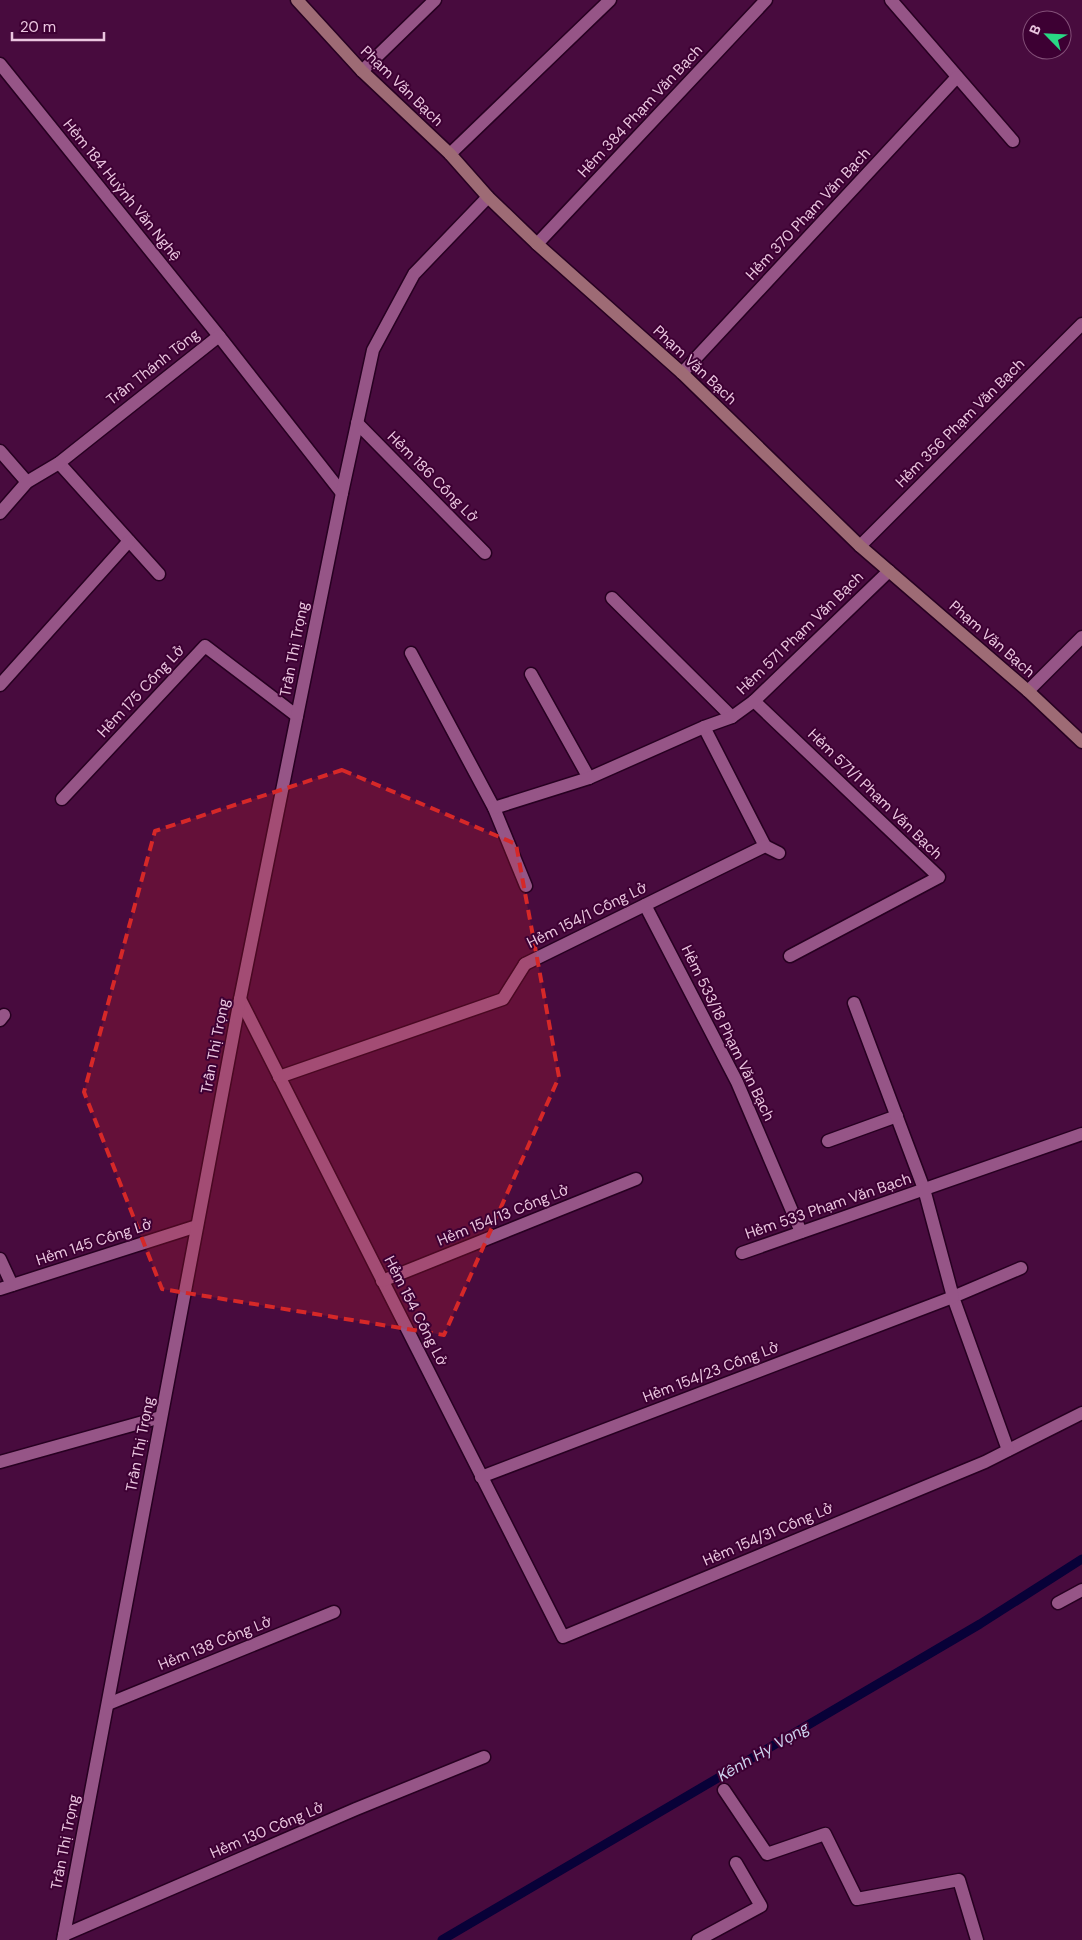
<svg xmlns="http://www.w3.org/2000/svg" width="1082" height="1940" viewBox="0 0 1082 1940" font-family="'DM Sans',sans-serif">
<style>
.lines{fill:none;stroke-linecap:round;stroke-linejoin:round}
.stream{stroke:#080138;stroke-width:9}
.lane-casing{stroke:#270021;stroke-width:15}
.street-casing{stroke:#270021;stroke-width:15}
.secondary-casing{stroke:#270021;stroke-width:15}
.lane{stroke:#965587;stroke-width:12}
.street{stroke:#965587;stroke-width:12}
.secondary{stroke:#9e6b75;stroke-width:12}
.marked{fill:#d62828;fill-opacity:0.2;stroke:#d62828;stroke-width:4;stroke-dasharray:10 6;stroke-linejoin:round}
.labels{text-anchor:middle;stroke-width:4;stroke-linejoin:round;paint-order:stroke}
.street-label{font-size:15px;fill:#ebc6e0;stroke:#3d0033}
.water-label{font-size:16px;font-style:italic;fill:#ccd2ee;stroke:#3d0033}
</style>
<rect width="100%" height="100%" fill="#480b3e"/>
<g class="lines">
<path class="stream" d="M442 1940 980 1624 1082 1559"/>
<defs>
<g id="lane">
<path d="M0 64 219 336"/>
<path d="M357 423 485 553"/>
<path d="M0 451 27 482"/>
<path d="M59 463 159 574"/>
<path d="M860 546 1082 324"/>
<path d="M612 598 732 717"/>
<path d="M411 653 494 808 526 886"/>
<path d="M531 674 589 778"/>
<path d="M0 685 129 541"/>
<path d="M1028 691 1082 637"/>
<path d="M754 701 939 877 790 956"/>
<path d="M704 727 765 846"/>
<path d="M62 799 205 646 297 716"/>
<path d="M494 808 589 778 704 727 732 717 754 701 889 571"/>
<path d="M645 905 737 1082 801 1232"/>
<path d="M525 964 765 846 779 853"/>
<path d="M240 999 563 1637 985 1462 1082 1413"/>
<path d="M0 1020 4 1015"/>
<path d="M828 1141 897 1116"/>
<path d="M742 1253 1082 1134"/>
<path d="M0 1259 12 1285"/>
<path d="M382 1281 636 1179"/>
<path d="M0 1289 197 1226"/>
<path d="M1008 1450 953 1297 1021 1268"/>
<path d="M0 1462 161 1417"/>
<path d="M481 1477 953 1297 924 1189 854 1003"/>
<path d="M108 1704 334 1612"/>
<path d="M724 1790 767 1854 825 1834 857 1899 959 1880 977 1940"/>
<path d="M64 1935 356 1809 484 1757"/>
<path d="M698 1940 761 1906 736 1863"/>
</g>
<g id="street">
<path d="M891 0 1013 141"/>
<path d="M362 71 435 0"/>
<path d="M450 154 610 0"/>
<path d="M537 244 766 0"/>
<path d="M682 373 957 77"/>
<path d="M0 513 27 482 59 463 219 336 342 493"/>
<path d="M279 1077 503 999 525 964"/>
<path d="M1058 1603 1082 1590"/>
<path d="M63 1940 240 999 342 493 373 350 414 274 488 197"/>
</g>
<path id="secondary" d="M297 0 362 71 450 154 488 197 537 244 682 373 860 546 1028 691 1082 742"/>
</defs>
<use href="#lane" class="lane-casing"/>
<use href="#street" class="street-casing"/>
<use href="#secondary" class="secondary-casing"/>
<use href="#lane" class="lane"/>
<use href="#street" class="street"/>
<use href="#secondary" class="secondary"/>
</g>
<path class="marked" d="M342 770 516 844 559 1077 444 1335 162 1289 84 1092 155 831Z"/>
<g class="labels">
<g class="street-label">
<text transform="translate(402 86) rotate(44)" y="5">Phạm Văn Bạch</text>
<text transform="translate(640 111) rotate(-47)" y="5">Hẻm 384 Phạm Văn Bạch</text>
<text transform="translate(122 190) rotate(51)" y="5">Hẻm 184 Huỳnh Văn Nghệ</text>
<text transform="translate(808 214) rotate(-47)" y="5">Hẻm 370 Phạm Văn Bạch</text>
<text transform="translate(695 365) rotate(43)" y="5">Phạm Văn Bạch</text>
<text transform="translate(153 367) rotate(-38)" y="5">Trần Thánh Tông</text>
<text transform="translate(960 423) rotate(-45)" y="5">Hẻm 356 Phạm Văn Bạch</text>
<text transform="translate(433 477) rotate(45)" y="5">Hẻm 186 Cống Lở</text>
<text transform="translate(800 633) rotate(-44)" y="5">Hẻm 571 Phạm Văn Bạch</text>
<text transform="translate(992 639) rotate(41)" y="5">Phạm Văn Bạch</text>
<text transform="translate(294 649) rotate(-79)" y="5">Trần Thị Trọng</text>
<text transform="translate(141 691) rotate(-47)" y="5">Hẻm 175 Cống Lở</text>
<text transform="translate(875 794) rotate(44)" y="5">Hẻm 571/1 Phạm Văn Bạch</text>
<text transform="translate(587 915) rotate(-26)" y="5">Hẻm 154/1 Cống Lở</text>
<text transform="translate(728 1033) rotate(64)" y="5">Hẻm 533/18 Phạm Văn Bạch</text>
<text transform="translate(215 1046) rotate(-79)" y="5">Trần Thị Trọng</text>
<text transform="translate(828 1206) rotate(-19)" y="5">Hẻm 533 Phạm Văn Bạch</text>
<text transform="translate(503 1215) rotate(-22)" y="5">Hẻm 154/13 Cống Lở</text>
<text transform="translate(94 1242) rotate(-18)" y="5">Hẻm 145 Cống Lở</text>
<text transform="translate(416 1311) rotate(63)" y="5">Hẻm 154 Cống Lở</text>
<text transform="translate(711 1372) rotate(-21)" y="5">Hẻm 154/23 Cống Lở</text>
<text transform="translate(140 1444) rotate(-79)" y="5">Trần Thị Trọng</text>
<text transform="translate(768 1534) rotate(-23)" y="5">Hẻm 154/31 Cống Lở</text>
<text transform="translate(215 1643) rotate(-22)" y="5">Hẻm 138 Cống Lở</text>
<text transform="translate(267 1830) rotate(-23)" y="5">Hẻm 130 Cống Lở</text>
<text transform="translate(65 1842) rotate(-79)" y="5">Trần Thị Trọng</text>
</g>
<g class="water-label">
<text transform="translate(763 1751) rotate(-30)" y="6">Kênh Hy Vọng</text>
</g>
</g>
<g transform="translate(1047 35) rotate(294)"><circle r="24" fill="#3d0033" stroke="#834f78"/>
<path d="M0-4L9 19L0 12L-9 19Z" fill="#29d885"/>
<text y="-8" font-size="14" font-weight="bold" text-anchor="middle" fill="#ebc6e0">B</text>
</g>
<path d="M12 32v8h92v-8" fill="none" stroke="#ebc6e0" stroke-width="2.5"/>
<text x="20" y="32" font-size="15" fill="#ebc6e0" stroke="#3d0033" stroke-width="4" paint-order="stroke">20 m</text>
</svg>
